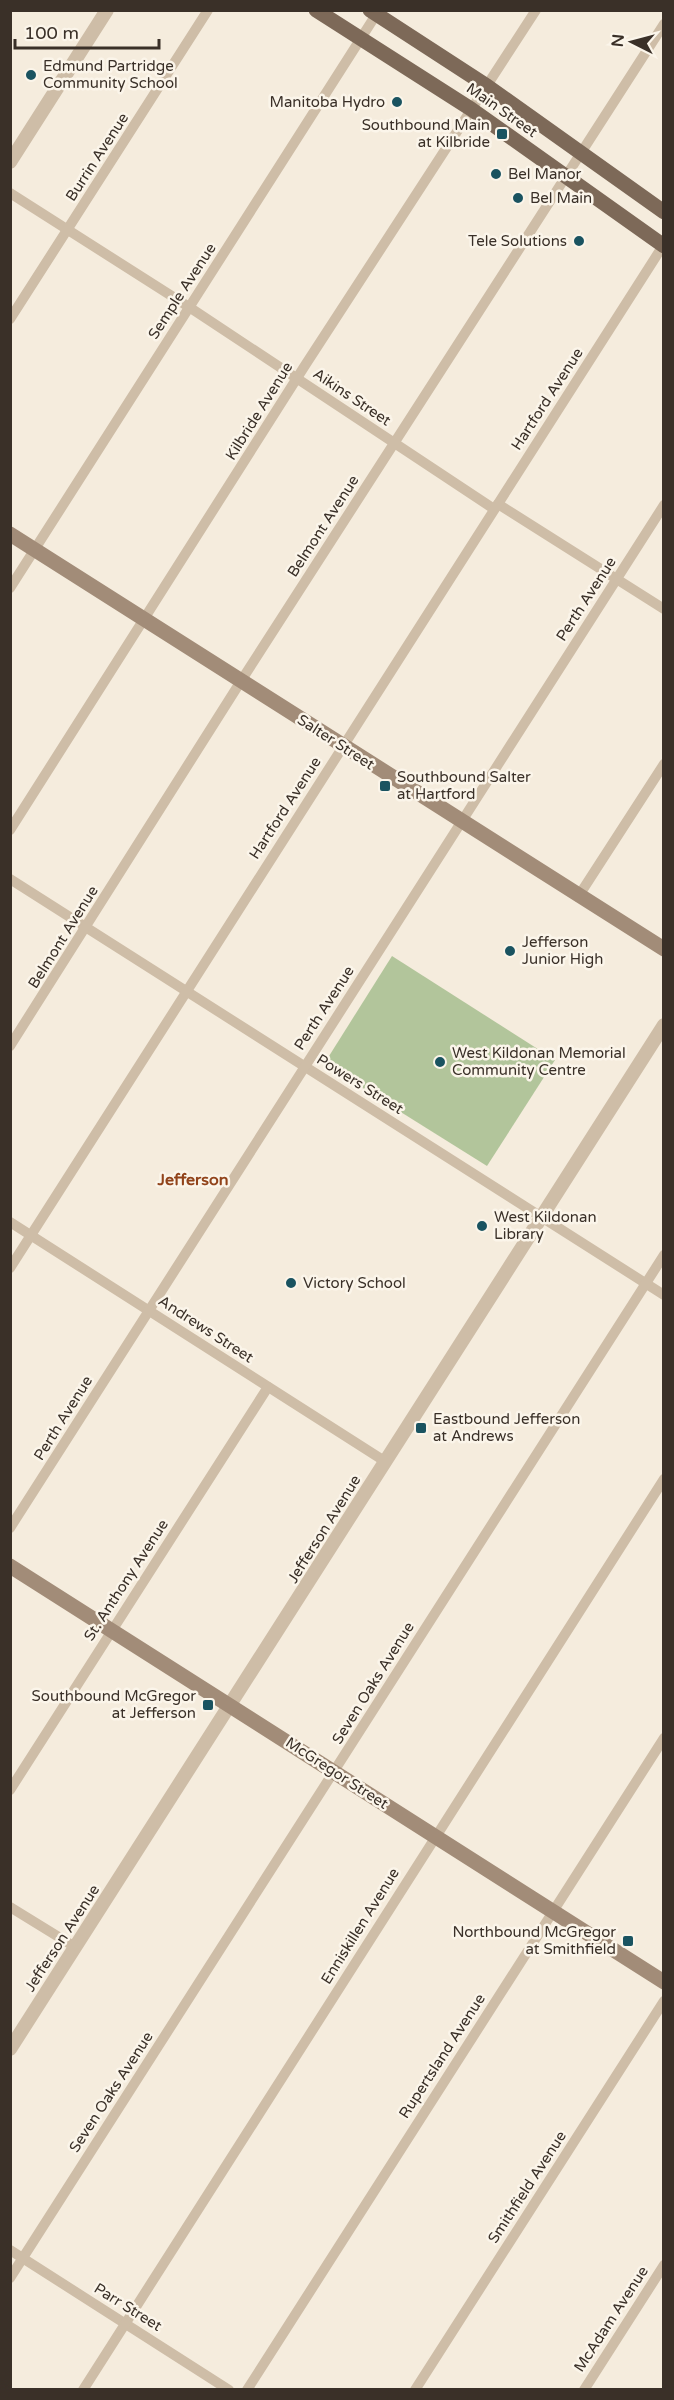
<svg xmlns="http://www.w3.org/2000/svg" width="674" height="2400" viewBox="0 0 674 2400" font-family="'Varela Round',sans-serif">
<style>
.green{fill:#b2c59b}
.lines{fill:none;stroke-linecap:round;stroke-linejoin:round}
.minor{stroke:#cebda7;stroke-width:10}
.tertiary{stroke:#cebda7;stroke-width:14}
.secondary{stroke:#a28c78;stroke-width:15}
.primary{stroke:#7d6958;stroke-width:15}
.poi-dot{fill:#1a5360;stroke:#fbf5ea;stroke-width:2}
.labels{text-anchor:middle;stroke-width:5;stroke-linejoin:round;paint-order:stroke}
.poi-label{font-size:15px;fill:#3a3028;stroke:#fbf5ea;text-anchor:start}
.street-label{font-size:15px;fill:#3a3028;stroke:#fbf5ea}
.neighbourhood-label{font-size:16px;font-weight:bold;fill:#91431a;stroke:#fbf5ea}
</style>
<rect width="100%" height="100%" fill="#f5ecdd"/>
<path class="green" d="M392 956 555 1060 487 1166 324 1064Z"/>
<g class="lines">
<g class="minor">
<path d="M10 193 189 307 494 509"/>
<path d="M10 319 208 10"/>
<path d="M498 504 664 609"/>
<path d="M10 588 379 10"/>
<path d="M10 830 304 367 536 10"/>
<path d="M10 879 664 1295"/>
<path d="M578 897 664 764"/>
<path d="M10 1046 241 681 664 24"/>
<path d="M10 1222 386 1462"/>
<path d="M10 1268 664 244"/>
<path d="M10 1528 664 505"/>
<path d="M10 1790 268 1387"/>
<path d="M10 1907 75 1947"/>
<path d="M10 2250 229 2390"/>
<path d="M10 2278 664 1255"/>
<path d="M83 2390 664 1479"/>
<path d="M247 2390 664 1738"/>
<path d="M415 2390 664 2001"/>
<path d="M584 2390 664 2265"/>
</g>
<g class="tertiary">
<path d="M10 162 107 10"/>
<path d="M10 2049 664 1025"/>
</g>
<g class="secondary">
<path d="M10 534 664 949"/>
<path d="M10 1566 664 1982"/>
</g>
<g class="primary">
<path d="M316 10 471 109 664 246"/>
<path d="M370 10 487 86 664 212"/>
</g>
</g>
<g class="poi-dot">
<circle cx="31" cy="75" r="6"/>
<circle cx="397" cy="102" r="6"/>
<rect x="496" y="128" width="12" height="12" rx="3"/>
<circle cx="496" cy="174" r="6"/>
<circle cx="518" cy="198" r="6"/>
<circle cx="579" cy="241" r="6"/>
<rect x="379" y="780" width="12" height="12" rx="3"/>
<circle cx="510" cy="951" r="6"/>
<circle cx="440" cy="1062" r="6"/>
<circle cx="482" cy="1226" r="6"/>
<circle cx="291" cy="1283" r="6"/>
<rect x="415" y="1422" width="12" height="12" rx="3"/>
<rect x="202" y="1699" width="12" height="12" rx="3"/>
<rect x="622" y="1935" width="12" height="12" rx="3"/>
</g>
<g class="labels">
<g class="poi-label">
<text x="43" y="71">Edmund Partridge<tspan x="43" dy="17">Community School</tspan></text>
<text x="385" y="107" text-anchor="end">Manitoba Hydro</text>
<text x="490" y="130" text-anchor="end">Southbound Main<tspan x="490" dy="17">at Kilbride</tspan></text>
<text x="508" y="179">Bel Manor</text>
<text x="530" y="203">Bel Main</text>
<text x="567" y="246" text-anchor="end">Tele Solutions</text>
<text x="397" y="782">Southbound Salter<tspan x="397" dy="17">at Hartford</tspan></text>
<text x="522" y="947">Jefferson<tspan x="522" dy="17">Junior High</tspan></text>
<text x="452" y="1058">West Kildonan Memorial<tspan x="452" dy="17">Community Centre</tspan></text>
<text x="494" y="1222">West Kildonan<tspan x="494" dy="17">Library</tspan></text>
<text x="303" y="1288">Victory School</text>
<text x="433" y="1424">Eastbound Jefferson<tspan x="433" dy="17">at Andrews</tspan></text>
<text x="196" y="1701" text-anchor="end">Southbound McGregor<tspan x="196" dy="17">at Jefferson</tspan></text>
<text x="616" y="1937" text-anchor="end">Northbound McGregor<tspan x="616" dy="17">at Smithfield</tspan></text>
</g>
<g class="street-label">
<text transform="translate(502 110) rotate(35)" y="5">Main Street</text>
<text transform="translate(97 157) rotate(-57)" y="5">Burrin Avenue</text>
<text transform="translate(182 291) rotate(-57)" y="5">Semple Avenue</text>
<text transform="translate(352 397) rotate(34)" y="5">Aikins Street</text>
<text transform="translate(547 399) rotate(-57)" y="5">Hartford Avenue</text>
<text transform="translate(259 411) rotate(-58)" y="5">Kilbride Avenue</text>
<text transform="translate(323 526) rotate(-57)" y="5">Belmont Avenue</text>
<text transform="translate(586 599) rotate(-57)" y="5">Perth Avenue</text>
<text transform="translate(336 742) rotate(33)" y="5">Salter Street</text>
<text transform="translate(285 808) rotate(-57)" y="5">Hartford Avenue</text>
<text transform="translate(63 937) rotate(-58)" y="5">Belmont Avenue</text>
<text transform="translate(324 1008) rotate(-57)" y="5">Perth Avenue</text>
<text transform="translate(360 1084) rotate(32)" y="5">Powers Street</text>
<text transform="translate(206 1329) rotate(33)" y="5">Andrews Street</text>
<text transform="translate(63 1418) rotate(-58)" y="5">Perth Avenue</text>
<text transform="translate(324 1529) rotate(-58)" y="5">Jefferson Avenue</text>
<text transform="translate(126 1580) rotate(-57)" y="5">St. Anthony Avenue</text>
<text transform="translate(373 1683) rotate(-58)" y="5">Seven Oaks Avenue</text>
<text transform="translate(337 1773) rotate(33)" y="5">McGregor Street</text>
<text transform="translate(360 1926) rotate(-58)" y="5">Enniskillen Avenue</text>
<text transform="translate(62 1938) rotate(-57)" y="5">Jefferson Avenue</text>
<text transform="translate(442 2056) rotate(-57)" y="5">Rupertsland Avenue</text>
<text transform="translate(111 2092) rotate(-57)" y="5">Seven Oaks Avenue</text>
<text transform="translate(527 2187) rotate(-57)" y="5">Smithfield Avenue</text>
<text transform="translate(128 2307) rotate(32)" y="5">Parr Street</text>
<text transform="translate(611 2319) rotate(-57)" y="5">McAdam Avenue</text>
</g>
<g class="neighbourhood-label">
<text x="193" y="1185">Jefferson</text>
</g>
</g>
<rect width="674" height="2400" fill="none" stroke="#3a3028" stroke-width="24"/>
<g transform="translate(632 42) rotate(276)" stroke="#fbf5ea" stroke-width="4.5" paint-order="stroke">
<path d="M0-4.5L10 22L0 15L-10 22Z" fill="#3a3028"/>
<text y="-9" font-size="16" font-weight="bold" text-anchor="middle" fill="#3a3028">N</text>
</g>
<path d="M15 39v9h144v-9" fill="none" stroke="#3a3028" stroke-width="3"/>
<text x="24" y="39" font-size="18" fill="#3a3028" stroke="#fbf5ea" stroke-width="4.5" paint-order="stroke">100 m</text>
</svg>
